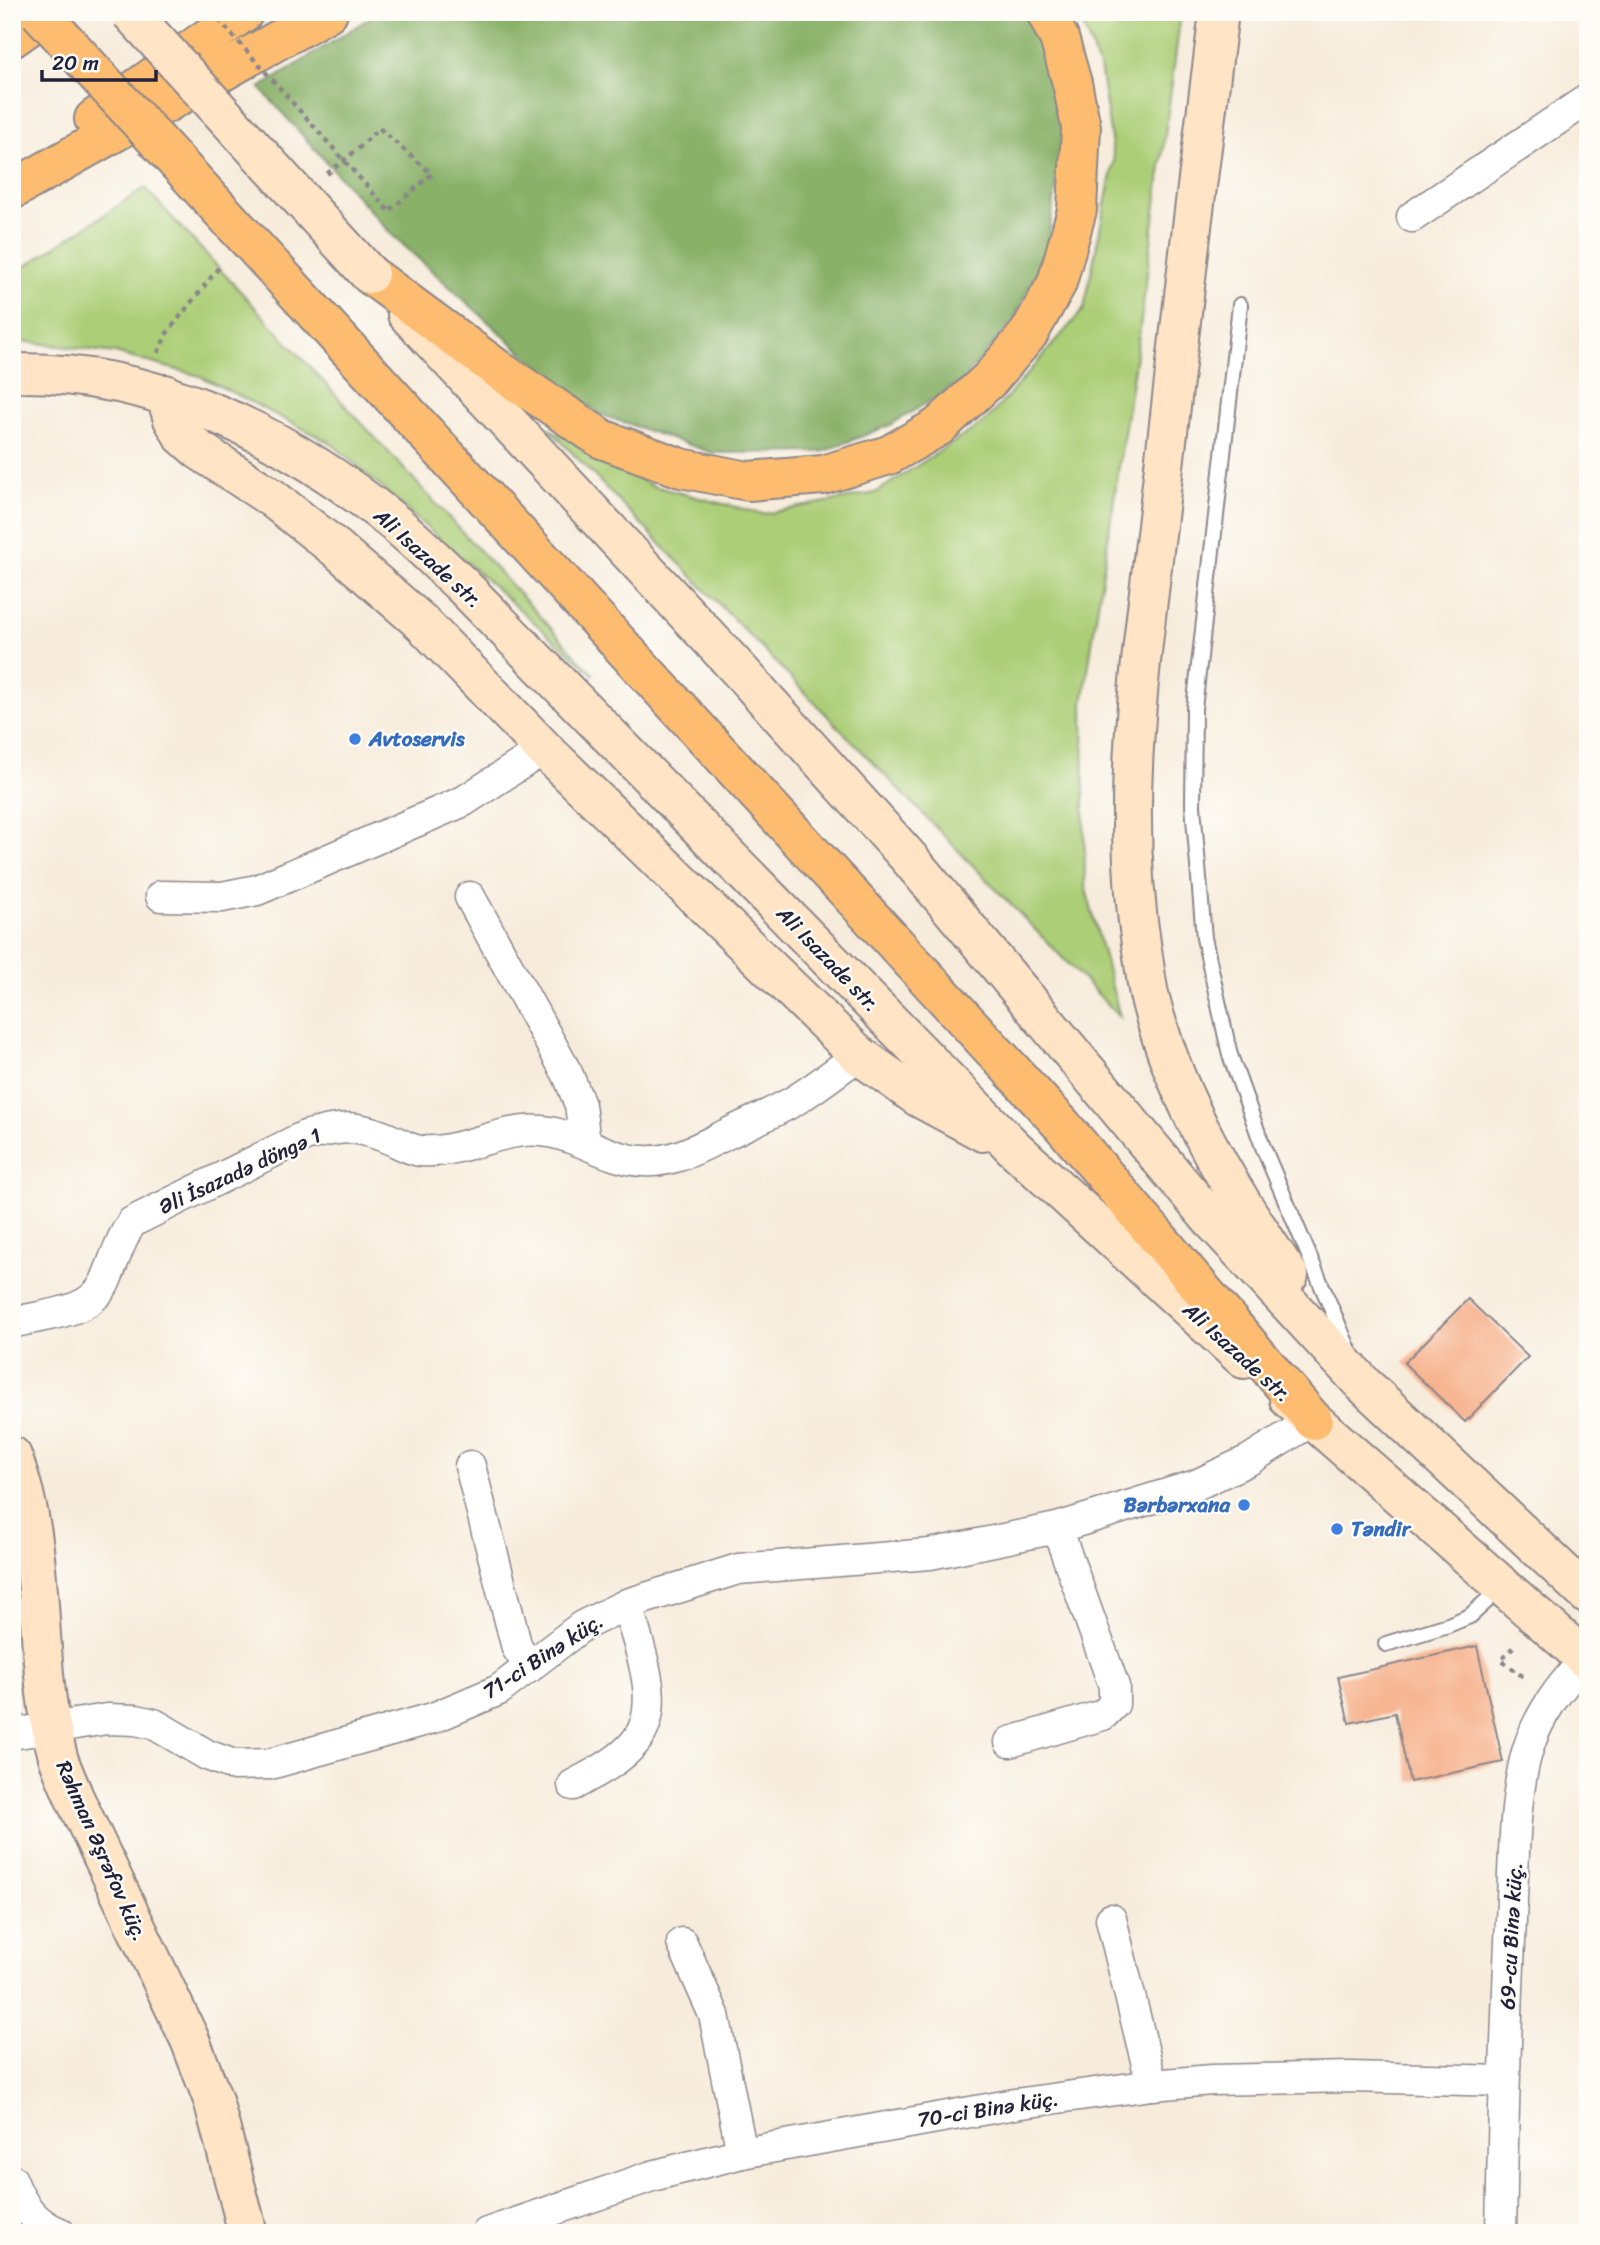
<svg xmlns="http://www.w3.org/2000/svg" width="1600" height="2245" viewBox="0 0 1600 2245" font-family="Sriracha,sans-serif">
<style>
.green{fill:#acce77;stroke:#677859;stroke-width:2}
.forest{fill:#89b168;stroke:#566a52;stroke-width:2}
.building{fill:#f6ab83}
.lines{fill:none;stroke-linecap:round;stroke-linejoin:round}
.lane-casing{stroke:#8c878b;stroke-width:18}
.street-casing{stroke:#8c878b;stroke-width:33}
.secondary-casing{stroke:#8c878b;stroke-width:42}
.highway-casing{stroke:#8c878b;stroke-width:42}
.path{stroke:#8c878b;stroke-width:4.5;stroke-dasharray:5 5;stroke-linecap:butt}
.lane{stroke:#fff;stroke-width:14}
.street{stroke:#fff;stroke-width:30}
.secondary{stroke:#ffe4c6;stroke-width:38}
.highway{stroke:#febc70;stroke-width:38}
.secondary-bridge-casing{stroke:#8c878b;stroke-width:42;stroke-linecap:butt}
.highway-bridge-casing{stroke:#8c878b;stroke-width:42;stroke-linecap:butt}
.path-bridge{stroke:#8c878b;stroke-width:4.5;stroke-dasharray:5 5;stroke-linecap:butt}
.secondary-bridge{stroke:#ffe4c6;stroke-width:38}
.highway-bridge{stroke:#febc70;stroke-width:38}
.shop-dot{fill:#3f7fe0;stroke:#fdfcf7;stroke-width:2.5}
.labels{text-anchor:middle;stroke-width:5;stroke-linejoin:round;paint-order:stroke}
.street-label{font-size:21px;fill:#22223b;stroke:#fdfcf7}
.shop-label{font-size:21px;font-weight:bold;fill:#366cbe;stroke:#fdfcf7;text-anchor:start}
</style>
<rect width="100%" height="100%" fill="#fdfcf7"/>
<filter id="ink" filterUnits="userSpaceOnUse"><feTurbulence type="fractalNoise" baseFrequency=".0143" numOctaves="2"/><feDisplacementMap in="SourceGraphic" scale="14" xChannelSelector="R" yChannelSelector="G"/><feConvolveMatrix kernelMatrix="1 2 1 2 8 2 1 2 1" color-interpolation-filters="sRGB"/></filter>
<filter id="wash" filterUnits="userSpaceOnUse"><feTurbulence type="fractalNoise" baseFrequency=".00686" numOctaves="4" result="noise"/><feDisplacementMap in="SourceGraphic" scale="28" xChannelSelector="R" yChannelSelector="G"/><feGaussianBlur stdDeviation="1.57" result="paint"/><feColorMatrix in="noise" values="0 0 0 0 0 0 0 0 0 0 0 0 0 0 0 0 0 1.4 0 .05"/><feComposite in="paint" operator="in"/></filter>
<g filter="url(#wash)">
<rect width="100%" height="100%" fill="#f7ecdb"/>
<g class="green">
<path d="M1078 12H1181L1140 328 1083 703 1085 885 1120 1017 548 428 653 486 763 514 875 493 986 421 1084 309 1114 160 1101 72Z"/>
<path d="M145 188 594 675 331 443 200 376 115 353 28 342 12 343V275Z"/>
</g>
<path class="forest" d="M379 12H1029L1035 22 1064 134 1047 249 1013 321 961 382 890 425 822 452 713 453 599 414 525 355 390 233 260 88Z"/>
<g id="blocks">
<g class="building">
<path d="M1468 1299 1528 1357 1465 1422 1404 1363Z"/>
<path d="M1477 1646 1503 1762 1410 1782 1395 1713 1349 1723 1338 1677Z"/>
</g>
</g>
</g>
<g filter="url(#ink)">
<use href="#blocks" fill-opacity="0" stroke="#8c878b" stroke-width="2"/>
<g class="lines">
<defs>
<g id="lane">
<path d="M1240 305 1194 709 1193 806 1204 938 1230 1055 1263 1147 1349 1350"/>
<path d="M1386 1644 1448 1625 1470 1616 1502 1587"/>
</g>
<g id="street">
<path d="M1412 217 1588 99"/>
<path d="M161 896 222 897 257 890 464 801 544 749"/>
<path d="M470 897 568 1075 580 1105 585 1142"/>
<path d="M12 1323C42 1314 90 1315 105 1282 114 1262 119 1241 132 1222L305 1136C342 1126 356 1124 392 1140 401 1144 411 1150 421 1151 462 1154 501 1127 541 1131 577 1134 606 1159 643 1161 674 1163 700 1147 727 1134 749 1123 773 1113 794 1101 817 1087 838 1070 859 1055"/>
<path d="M470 1466 517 1648 530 1667"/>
<path d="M12 1734 107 1719 136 1720 154 1724 207 1755 234 1765 270 1764 433 1718 499 1690 582 1626 627 1604 738 1569 930 1554 1057 1528 1196 1485 1249 1460 1313 1420"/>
<path d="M1010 1742 1103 1715 1114 1704V1686L1057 1528"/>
<path d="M573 1785C595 1773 620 1761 636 1741 665 1704 637 1644 627 1604"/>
<path d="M1111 1919 1152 2085"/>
<path d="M682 1943 714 2015 742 2153"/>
<path d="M12 2180C21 2204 34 2223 60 2233"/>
<path d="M487 2233 652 2176 742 2153 1015 2104 1152 2085 1212 2080 1350 2077 1504 2081"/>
<path d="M1501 2233C1503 2128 1506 2025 1511 1920 1514 1868 1513 1802 1527 1752 1538 1715 1560 1686 1586 1659"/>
</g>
<g id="secondary">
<path d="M1219 12C1197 183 1176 355 1157 526 1140 668 1119 808 1142 950 1145 967 1146 985 1151 1002 1177 1102 1231 1191 1289 1275"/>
<path d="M407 314 740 671 909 858 1208 1216 1363 1384 1588 1595"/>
<path d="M12 373C153 370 283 433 391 520 416 540 438 563 462 585L1014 1148 1244 1359"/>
<path d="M165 394 173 419 183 436 199 450 272 498 337 549 422 623 544 749 859 1055 918 1097 983 1132"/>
<path d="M1289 1399 1588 1661"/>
<path d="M12 1456C50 1553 31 1658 58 1757 62 1770 69 1784 74 1797L190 2040 213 2100 248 2233"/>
</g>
<g id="highway">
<path d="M12 38 49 12"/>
<path d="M94 119 244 12"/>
<path d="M12 190 328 12"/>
<path d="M369 274 500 371 602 439 681 468 748 481 823 475 889 455 938 427 991 378 1029 333 1057 283 1077 210 1081 127 1072 83 1059 38 1046 12"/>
<path d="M318 316 1062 1125 1313 1420"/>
</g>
</defs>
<use href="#lane" class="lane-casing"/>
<use href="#street" class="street-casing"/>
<use href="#secondary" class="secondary-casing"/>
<use href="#highway" class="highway-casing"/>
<g class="path">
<path d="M327 174 360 147 379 128 432 174 389 211"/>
<path d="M158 353 167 333 220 266"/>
<path d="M1513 1647 1501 1660 1525 1678"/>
</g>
<use href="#lane" class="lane"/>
<use href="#street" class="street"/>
<use href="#secondary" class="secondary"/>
<use href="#highway" class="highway"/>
<defs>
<path id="secondary-bridge" d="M130 12 369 274"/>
<path id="highway-bridge" d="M39 12 318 316"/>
</defs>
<use href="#secondary-bridge" class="secondary-bridge-casing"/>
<use href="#highway-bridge" class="highway-bridge-casing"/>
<path class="path-bridge" d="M212 12 389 211"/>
<use href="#secondary-bridge" class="secondary-bridge"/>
<use href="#highway-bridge" class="highway-bridge"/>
</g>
</g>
<g class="shop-dot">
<circle cx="355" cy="739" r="7"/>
<circle cx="1244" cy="1505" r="7"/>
<circle cx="1337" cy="1529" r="7"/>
</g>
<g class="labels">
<g class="street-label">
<text transform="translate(428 558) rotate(42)" y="7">Ali Isazade str.</text>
<text transform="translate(828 959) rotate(46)" y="7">Ali Isazade str.</text>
<text transform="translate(240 1171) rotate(-25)" y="7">Əli İsazadə döngə 1</text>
<text transform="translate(1237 1352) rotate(42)" y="7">Ali Isazade str.</text>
<text transform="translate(543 1656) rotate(-33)" y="7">71-ci Binə küç.</text>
<text transform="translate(102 1851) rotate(66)" y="7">Rəhman Əşrəfov küç.</text>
<text transform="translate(1511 1936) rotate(-87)" y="7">69-cu Binə küç.</text>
<text transform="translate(988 2109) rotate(-9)" y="7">70-ci Binə küç.</text>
</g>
<g class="shop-label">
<text x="369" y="746">Avtoservis</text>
<text x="1230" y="1512" text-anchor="end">Bərbərxana</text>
<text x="1351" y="1536">Təndir</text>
</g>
</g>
<rect width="1600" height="2245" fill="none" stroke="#fdfcf7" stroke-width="42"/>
<path d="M42 70v10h114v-10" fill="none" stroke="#22223b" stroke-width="3.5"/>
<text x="52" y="70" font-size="21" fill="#22223b" stroke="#fdfcf7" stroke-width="5" paint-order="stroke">20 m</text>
</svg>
